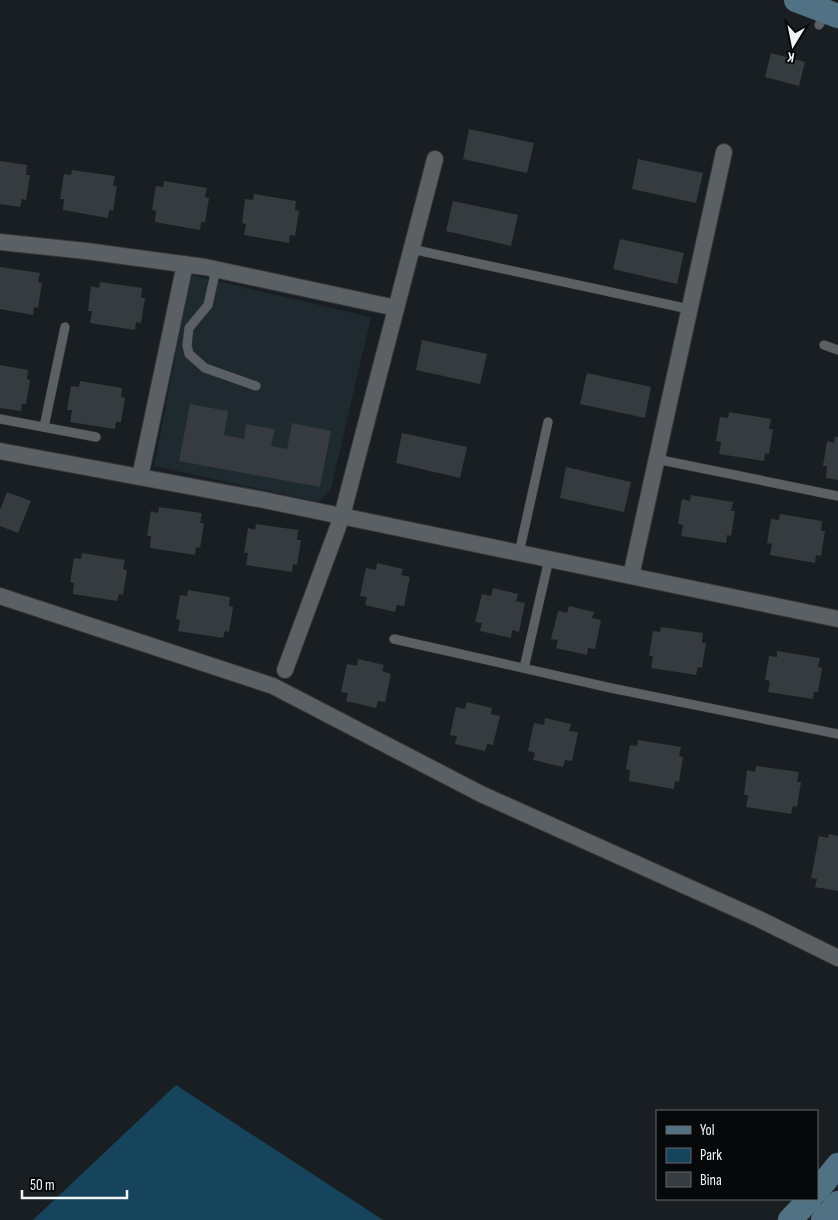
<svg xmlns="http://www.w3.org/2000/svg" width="838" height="1220" viewBox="0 0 838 1220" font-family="'Sofia Sans Condensed',sans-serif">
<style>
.built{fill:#1e2930}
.green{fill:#16445d}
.building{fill:#353b3e}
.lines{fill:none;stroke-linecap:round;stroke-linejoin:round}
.service-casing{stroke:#34373a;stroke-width:10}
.minor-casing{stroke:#34373a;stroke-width:18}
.secondary-casing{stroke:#34373a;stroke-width:25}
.service{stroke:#5a6064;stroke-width:9}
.minor{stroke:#5a6064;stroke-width:16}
.secondary{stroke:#507284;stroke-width:24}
</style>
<rect width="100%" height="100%" fill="#191e22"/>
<path class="built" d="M191 275 371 317 331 489 319 502 154 466Z"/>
<path class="green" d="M176 1085 383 1220H33Z"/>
<g class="building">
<path d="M771 53 805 62 799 86 765 77Z"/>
<path d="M469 129 534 143 527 173 463 159Z"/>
<path d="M638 159 703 173 696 203 632 189Z"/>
<path d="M0 161 27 165 26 175H30L26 200 22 199 20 207 0 204Z"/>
<path d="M72 170 115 176 113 186H117L113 211 109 210 108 218 63 210 64 199H60L64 174 71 175Z"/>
<path d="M164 181 207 188 205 197 209 198 205 222H201L200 230 155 222 156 211 152 210 156 186 163 187Z"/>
<path d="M254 194 296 201 295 210 299 211 295 236 290 235 289 243 244 235 246 224 242 223 245 199 253 200Z"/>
<path d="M453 201 518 215 511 246 446 231Z"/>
<path d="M620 239 684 253 677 284 613 269Z"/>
<path d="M0 267 40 273 38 282 42 283 38 308 34 307 33 315 0 309Z"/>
<path d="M100 282 142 288 141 298H145L141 323 136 322 135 330 90 323 92 311H88L91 286 99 288Z"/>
<path d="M422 340 487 354 480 384 416 370Z"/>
<path d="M0 365 28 370 27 379 30 380 26 404H22L21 411 0 408Z"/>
<path d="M587 373 651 387 645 418 580 404Z"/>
<path d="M80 381 122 388 121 397 125 398 121 422H116L115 429 70 422 72 410H67L71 386 79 387Z"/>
<path d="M190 404 228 411 224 435 244 439 246 424 275 429 271 446 287 449 292 423 331 431 320 487 179 461Z"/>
<path d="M729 412 771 419 769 429H773L769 454 765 453 764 461 719 454 721 442 716 441 720 417 728 418Z"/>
<path d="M402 433 467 447 460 478 396 463Z"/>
<path d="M835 437H838V480L826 478 827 466H823L827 441 834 443Z"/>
<path d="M566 467 631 482 624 512 560 498Z"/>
<path d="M7 492 31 501 18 533 0 526V510Z"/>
<path d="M691 495 733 502 731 511H735L731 536 727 535 726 543 681 536 683 525 678 524 682 499 690 501Z"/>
<path d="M159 507 202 513 200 523H204L200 548 196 547 195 555 150 548 151 536H147L151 511 158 513Z"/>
<path d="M780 514 822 521 821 531H825L821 556 816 555 815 563 770 555 772 544 767 543 771 519 779 520Z"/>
<path d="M256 524 298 530 297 540H301L297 565 293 564 292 572 246 565 248 553H244L248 528 255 530Z"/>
<path d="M82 553 125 560 123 569 127 570 123 595 119 594 117 601 73 594 74 583 70 582 74 558 81 559Z"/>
<path d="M377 563 403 569 401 575 410 577 404 606 397 605 395 612 365 605 367 597 360 596 366 568 376 570Z"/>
<path d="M493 588 518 594 516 601 525 603 519 632 512 630 511 638 480 631 482 623 475 622 482 594 491 596Z"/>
<path d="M188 590 230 597 229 606 233 607 229 632 225 631 223 638 178 631 180 620 176 619 180 595 187 596Z"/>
<path d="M569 606 594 612 592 618 601 620 595 649 588 648 587 655 556 648 558 640 551 639 558 611 567 613Z"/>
<path d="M661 627 703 633 702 643H706L702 668 698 667 696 675 651 668 653 656H649L653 631 660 632Z"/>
<path d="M777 651 820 658 818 667 822 668 818 692H814L813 699 768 692 770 681 765 680 769 656 777 657Z"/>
<path d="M358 659 384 665 382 671 391 674 385 702 378 701 376 708 346 701 348 693 341 692 347 664 357 666Z"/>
<path d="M467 702 492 708 491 714 500 716 493 745 487 744 485 751 455 744 457 736 450 735 456 707 465 709Z"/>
<path d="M545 718 571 724 569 731 578 732 572 761 565 760 563 767 533 760 535 753 528 751 534 723 544 725Z"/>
<path d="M638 740 681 747 679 756 683 757 679 782 675 781 674 789 629 781 630 770 626 769 630 745 637 746Z"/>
<path d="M756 766 799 772 797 782H801L797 807 793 806 791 814 746 807 748 795H744L747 770 755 772Z"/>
<path d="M829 834 838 836V891L815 887 817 879 811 878 819 836 828 838Z"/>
</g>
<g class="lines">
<defs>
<g id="service">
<path d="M819 25 827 12"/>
<path d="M411 249 689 309"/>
<path d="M216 269 208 305 189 328 187 345 189 354 205 368 256 386"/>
<path d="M824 345 838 350"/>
<path d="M0 419 96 437"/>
<path d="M44 427 65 327"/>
<path d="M656 459 838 496"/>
<path d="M519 553 548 422"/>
<path d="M394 639 611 688 838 734"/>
<path d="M524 668 549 559"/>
</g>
<g id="minor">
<path d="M0 242 86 251 205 267 396 308"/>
<path d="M0 451 264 500 838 619"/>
<path d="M140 477 185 264"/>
<path d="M631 576 724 152"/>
<path d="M0 596 273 686 481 794 759 919 838 958"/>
<path d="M285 670 342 516 435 159"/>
</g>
<g id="secondary">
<path d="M796 0 838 16"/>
<path d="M817 1191 838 1165"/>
<path d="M790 1220 810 1199"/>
<path d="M823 1220 838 1203"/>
</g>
</defs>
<use href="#service" class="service-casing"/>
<use href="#minor" class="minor-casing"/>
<use href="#secondary" class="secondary-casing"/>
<use href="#service" class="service"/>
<use href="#minor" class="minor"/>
<use href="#secondary" class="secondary"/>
</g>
<rect x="656" y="1110" width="162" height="90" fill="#060809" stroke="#646769"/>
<rect x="666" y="1126" width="25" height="8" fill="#507284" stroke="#646769"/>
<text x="700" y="1135" font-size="15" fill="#f2f5f8">Yol</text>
<rect x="666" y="1148" width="25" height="15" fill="#16445d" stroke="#646769"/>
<text x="700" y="1160" font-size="15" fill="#f2f5f8">Park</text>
<rect x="666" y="1172" width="25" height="15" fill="#353b3e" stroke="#646769"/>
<text x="700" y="1185" font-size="15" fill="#f2f5f8">Bina</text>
<g transform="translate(793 45) rotate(190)" stroke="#060809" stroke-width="4" paint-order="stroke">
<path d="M0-4L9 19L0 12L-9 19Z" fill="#f2f5f8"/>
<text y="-8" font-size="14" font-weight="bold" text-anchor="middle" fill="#f2f5f8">K</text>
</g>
<path d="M22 1190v8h105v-8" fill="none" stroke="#f2f5f8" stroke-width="2.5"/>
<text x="30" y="1190" font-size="15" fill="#f2f5f8" stroke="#060809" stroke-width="4" paint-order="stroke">50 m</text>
</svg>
